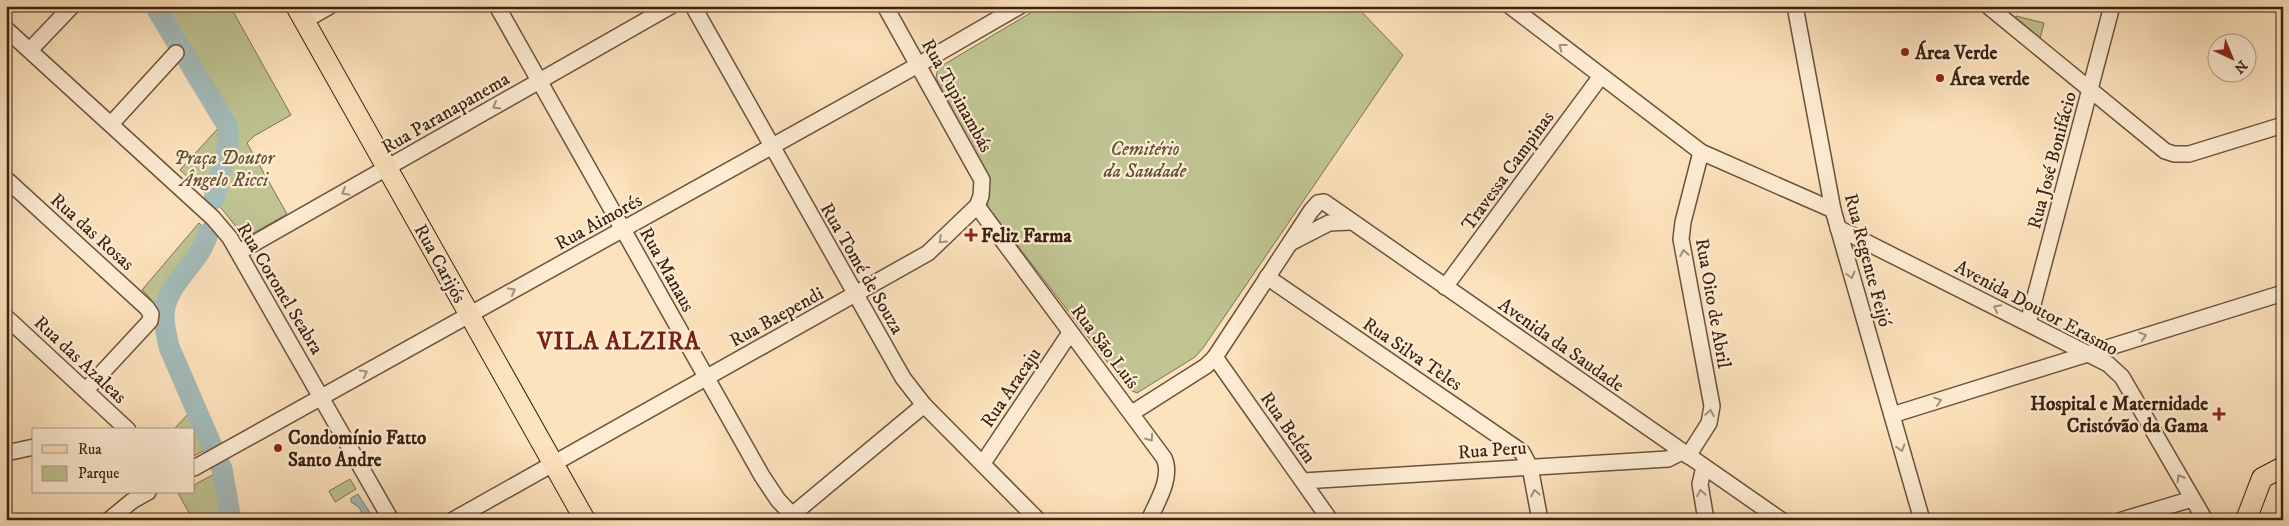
<svg xmlns="http://www.w3.org/2000/svg" width="2289" height="526" viewBox="0 0 2289 526" font-family="'IM FELL DW Pica',serif">
<style>
.green{fill:#bfc492;stroke:#7d7252}
.water{fill:#a4bcbb;stroke:#7a7e77}
.lines{fill:none;stroke-linecap:round;stroke-linejoin:round}
.river{stroke:#a4bcbb;stroke-width:21}
.minor-casing{stroke:#6c523c;stroke-width:18}
.major-casing{stroke:#3b2111;stroke-width:22}
.minor{stroke:#feedd4;stroke-width:15}
.major{stroke:#fde3bd;stroke-width:20}
.oneway{stroke:#a6917c}
.poi-dot{fill:#8f2418;stroke:#feedd4;stroke-width:2}
.labels{text-anchor:middle;stroke-width:4.5;stroke-linejoin:round;paint-order:stroke}
.poi-label{font-size:19px;font-weight:bold;fill:#3b2111;stroke:#feedd4;text-anchor:start}
.street-label{font-size:19px;fill:#3b2111;stroke:#feedd4}
.park-label{font-size:19px;font-style:italic;fill:#635238;stroke:#feedd4}
.district-label{font-size:24px;font-weight:bold;letter-spacing:1px;fill:#7a1f14;stroke:#feedd4}
</style>
<rect width="100%" height="100%" fill="#fde3bd"/>
<filter id="stains"><feTurbulence type="fractalNoise" baseFrequency=".004" numOctaves="4"/><feColorMatrix values="0 0 0 0 .2 0 0 0 0 .09 0 0 0 0 .02 0 0 0 .5 -.17"/></filter>
<radialGradient id="worn" r=".72"><stop offset=".6" stop-color="#630" stop-opacity="0"/><stop offset="1" stop-color="#630" stop-opacity=".3"/></radialGradient>
<g class="green">
<path d="M161 6H230L291 115 254 136 247 143 287 214 250 235 242 234 222 209 180 170 223 123 230 134 233 126Z"/>
<path d="M1042 6H1356L1403 55 1203 348 1195 357 1137 393 1128 389 988 207V178L936 78 938 68Z"/>
<path d="M2016 16 2044 23 2040 39 2015 20Z"/>
<path d="M199 223 213 238 171 285 157 328C159 311 155 302 142 290Z"/>
<path d="M193 409 210 447 194 456V430H173Z"/>
<path d="M218 472 228 520H193L178 493 194 492V485Z"/>
<path d="M350 479 356 489 335 502 329 491Z"/>
</g>
<path class="water" d="M358 494 372 516 366 520 359 507 351 502V498Z"/>
<g class="lines">
<g class="river">
<path d="M155 6 228 127V142L214 199"/>
<path d="M208 233C200 265 165 282 164 316 164 326 167 337 169 347L222 469 231 520"/>
</g>
<defs>
<g id="minor">
<path d="M497 6 762 476 778 500 797 520"/>
<path d="M693 6 903 378 924 405 1038 520"/>
<path d="M1510 6 1701 152 1833 210"/>
<path d="M1795 6 1833 210 1922 520"/>
<path d="M1988 6 2165 151 2174 154H2189L2283 125"/>
<path d="M304 21 330 6"/>
<path d="M6 29 213 218 230 238 391 520"/>
<path d="M30 50 72 6"/>
<path d="M111 124 176 53"/>
<path d="M6 179 147 308 151 314 150 321 86 390"/>
<path d="M977 206 1164 458C1173 477 1157 502 1149 520"/>
<path d="M1838 228 2108 364 2122 377 2205 520"/>
<path d="M1292 242 1329 223 1350 222"/>
<path d="M239 252 671 6"/>
<path d="M1267 277 1522 452 1530 467 1540 520"/>
<path d="M1445 287 1601 76"/>
<path d="M6 317 128 430"/>
<path d="M2028 323 2112 6"/>
<path d="M1215 357 1330 520"/>
<path d="M1132 413 1206 366 1215 357 1311 211 1318 203 1324 202 1781 520"/>
<path d="M1892 415 2283 293"/>
<path d="M6 453 34 447"/>
<path d="M1688 456 1709 423 1712 406 1681 239 1683 222 1701 152"/>
<path d="M983 463 1070 333"/>
<path d="M1704 467 1700 484 1706 520"/>
<path d="M194 468 918 65 1020 6"/>
<path d="M1303 481 1668 459 1682 452"/>
<path d="M109 520 132 501 148 492"/>
<path d="M453 520 928 253 977 206 981 196 982 180 885 6"/>
<path d="M786 520 924 405"/>
<path d="M2122 520 2192 499"/>
</g>
<g id="major">
<path d="M296 6 585 520"/>
<path d="M2246 520 2262 478 2283 467"/>
</g>
</defs>
<use href="#minor" class="minor-casing"/>
<use href="#major" class="major-casing"/>
<use href="#minor" class="minor"/>
<use href="#major" class="major"/>
</g>
<defs><path id="oneway-chevron" d="M-2-3.5L2.5 0L-2 3.5" fill="none" stroke-width="1.6" stroke-linecap="round" stroke-linejoin="round" transform="scale(1.25)"/></defs>
<g class="oneway">
<use href="#oneway-chevron" transform="translate(1562 47) rotate(-143)"/>
<use href="#oneway-chevron" transform="translate(496 106) rotate(150)"/>
<use href="#oneway-chevron" transform="translate(345 192) rotate(151)"/>
<use href="#oneway-chevron" transform="translate(942 240) rotate(136)"/>
<use href="#oneway-chevron" transform="translate(1684 253) rotate(-100)"/>
<use href="#oneway-chevron" transform="translate(1851 275) rotate(75)"/>
<use href="#oneway-chevron" transform="translate(512 291) rotate(-29)"/>
<use href="#oneway-chevron" transform="translate(1997 308) rotate(-153)"/>
<use href="#oneway-chevron" transform="translate(2143 336) rotate(-17)"/>
<use href="#oneway-chevron" transform="translate(364 373) rotate(-29)"/>
<use href="#oneway-chevron" transform="translate(1938 401) rotate(-18)"/>
<use href="#oneway-chevron" transform="translate(1710 413) rotate(-81)"/>
<use href="#oneway-chevron" transform="translate(1150 438) rotate(54)"/>
<use href="#oneway-chevron" transform="translate(1901 448) rotate(74)"/>
<use href="#oneway-chevron" transform="translate(2180 478) rotate(-120)"/>
<use href="#oneway-chevron" transform="translate(1535 493) rotate(-101)"/>
<use href="#oneway-chevron" transform="translate(1701 493) rotate(-100)"/>
</g>
<g class="poi-dot">
<circle cx="1905" cy="52" r="5"/>
<circle cx="1940" cy="78" r="5"/>
<path d="M968.5 227.5h5v5h5v5h-5v5h-5v-5h-5v-5h5z"/>
<path d="M2216.5 406.5h5v5h5v5h-5v5h-5v-5h-5v-5h5z"/>
<circle cx="278" cy="448" r="5"/>
</g>
<g class="labels">
<g class="poi-label">
<text x="1915" y="59">Área Verde</text>
<text x="1950" y="85">Área verde</text>
<text x="981" y="242">Feliz Farma</text>
<text x="2208" y="410" text-anchor="end">Hospital e Maternidade<tspan x="2208" dy="22">Cristóvão da Gama</tspan></text>
<text x="288" y="444">Condomínio Fatto<tspan x="288" dy="22">Santo Andre</tspan></text>
</g>
<g class="street-label">
<text transform="translate(958 95) rotate(61)" y="7">Rua Tupinambás</text>
<text transform="translate(445 112) rotate(-30)" y="7">Rua Paranapanema</text>
<text transform="translate(2051 160) rotate(-75)" y="7">Rua José Bonifácio</text>
<text transform="translate(1507 170) rotate(-54)" y="7">Travessa Campinas</text>
<text transform="translate(598 221) rotate(-29)" y="7">Rua Aimorés</text>
<text transform="translate(93 231) rotate(42)" y="7">Rua das Rosas</text>
<text transform="translate(1869 260) rotate(75)" y="7">Rua Regente Feijó</text>
<text transform="translate(441 263) rotate(61)" y="7">Rua Carijós</text>
<text transform="translate(863 268) rotate(60)" y="7">Rua Tomé de Souza</text>
<text transform="translate(668 269) rotate(61)" y="7">Rua Manaus</text>
<text transform="translate(281 288) rotate(59)" y="7">Rua Coronel Seabra</text>
<text transform="translate(1714 303) rotate(80)" y="7">Rua Oito de Abril</text>
<text transform="translate(2037 307) rotate(28)" y="7">Avenida Doutor Erasmo</text>
<text transform="translate(776 316) rotate(-29)" y="7">Rua Baependi</text>
<text transform="translate(1562 344) rotate(35)" y="7">Avenida da Saudade</text>
<text transform="translate(1106 346) rotate(53)" y="7">Rua São Luís</text>
<text transform="translate(1413 353) rotate(34)" y="7">Rua Silva Teles</text>
<text transform="translate(81 359) rotate(43)" y="7">Rua das Azaleas</text>
<text transform="translate(1010 387) rotate(-56)" y="7">Rua Aracaju</text>
<text transform="translate(1289 427) rotate(55)" y="7">Rua Belém</text>
<text transform="translate(1492 449) rotate(-4)" y="7">Rua Peru</text>
</g>
<g class="park-label">
<text x="1145" y="155">Cemitério<tspan x="1145" dy="22">da Saudade</tspan></text>
<text x="224" y="164">Praça Doutor<tspan x="224" dy="22">Ângelo Ricci</tspan></text>
</g>
<g class="district-label">
<text x="619" y="349">VILA ALZIRA</text>
</g>
</g>
<rect width="2289" height="526" fill="none" stroke="#fde3bd" stroke-width="25"/>
<rect x="8" y="8" width="2274" height="511" fill="none" stroke="#3b2111" stroke-width="2.5"/>
<rect x="12" y="12" width="2264" height="501" fill="none" stroke="#3b2111"/>
<rect x="32" y="428" width="162" height="65" fill="#feedd4" stroke="#b09b86"/>
<rect x="42" y="445" width="25" height="8" fill="#fde3bd" stroke="#b09b86"/>
<text x="78" y="454" font-size="15" fill="#3b2111">Rua</text>
<rect x="42" y="466" width="25" height="15" fill="#bfc492" stroke="#b09b86"/>
<text x="78" y="478" font-size="15" fill="#3b2111">Parque</text>
<g transform="translate(2232 58) rotate(136)"><circle r="24" fill="#feedd4" stroke="#b09b86"/>
<path d="M0-4L9 19L0 12L-9 19Z" fill="#8f2418"/>
<text y="-8" font-size="14" font-weight="bold" text-anchor="middle" fill="#3b2111">N</text>
</g>
<rect width="100%" height="100%" filter="url(#stains)"/>
<rect width="100%" height="100%" fill="url(#worn)"/>
</svg>
